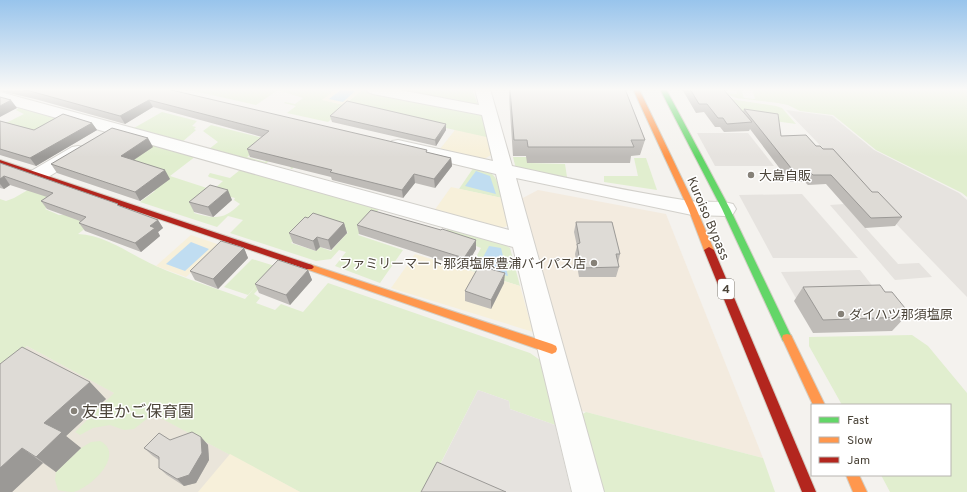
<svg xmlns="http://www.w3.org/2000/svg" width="967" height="492" viewBox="0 0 967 492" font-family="Overpass,'Noto Sans JP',sans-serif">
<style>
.commercial{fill:#f3ebdf}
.education{fill:#eae5da}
.green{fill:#e1eecf;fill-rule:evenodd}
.sand{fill:#f7f0da}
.parking{fill:#e6e3df}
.water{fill:#c0ddf1}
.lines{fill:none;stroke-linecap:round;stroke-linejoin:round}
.street-casing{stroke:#d2d0cb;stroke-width:2}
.fast-casing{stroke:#d3cfc5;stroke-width:2}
.slow-casing{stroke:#d3cfc5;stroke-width:2}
.jam-casing{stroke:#d3cfc5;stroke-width:2}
.street{fill:#fdfdfc;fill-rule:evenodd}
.fast{fill:#63d668;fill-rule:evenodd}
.slow{fill:#ff974d;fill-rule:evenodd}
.jam{fill:#b3261e;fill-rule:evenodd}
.wall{fill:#bfbcb8}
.shaded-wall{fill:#9b9996}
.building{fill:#dedbd6;stroke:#9b9996}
.poi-dot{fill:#868178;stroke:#fff;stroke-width:1.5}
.labels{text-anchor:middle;stroke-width:3;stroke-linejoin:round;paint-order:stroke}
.shield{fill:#fff;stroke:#817c74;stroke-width:1}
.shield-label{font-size:12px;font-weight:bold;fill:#4b4439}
.poi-label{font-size:13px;fill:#4b4439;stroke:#fff;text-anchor:start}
.street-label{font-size:13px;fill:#4b4439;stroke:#fff}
.near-poi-label{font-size:16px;fill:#4b4439;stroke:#fff;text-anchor:start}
</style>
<rect width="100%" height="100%" fill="#f4f2ee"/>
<path class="commercial" d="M538 190 666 214 763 458 578 410 519 200Z"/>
<path class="education" d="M27 346 300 492H0V367Z"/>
<g class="green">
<path d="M185 89H336L323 100 344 105 362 90 482 115 491 138 454 132 455 130 347 106 328 122 287 113 296 106 284 103 285 102 295 104 303 98 278 90 256 105Z"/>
<path d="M395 89H472L478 105 473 106Z"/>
<path d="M721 89H725L726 93 737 94 736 89H741L744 98 755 99 752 89H967V197L962 193 876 150 833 115 800 111 788 105 778 103 736 98 725 93Z"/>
<path d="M730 99 776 106 782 108 796 124 739 116Z"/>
<path d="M20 107 68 120 39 137 0 122H8L24 114 16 110Z"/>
<path d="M162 112 197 121 192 126 196 127 194 129 196 130 182 142 134 128Z"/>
<path d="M211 125 311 150 292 169 290 168 304 154 268 140 247 157 265 162 267 160H270L264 165 209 149 218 142 203 131Z"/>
<path d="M149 142 196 156 170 176 213 190 223 181 209 177 208 176 210 173 230 178 240 170 379 209 358 235 403 250 380 283 335 266 346 252 339 250 331 259 316 261 230 233 243 220 228 216 217 227 140 202 155 191 109 174ZM215 193 235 198 234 200 240 204C224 220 215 219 194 213V211ZM314 222 348 232 331 251 320 247 316 251 291 243Z"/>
<path d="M513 157H527L528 163 565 164 567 177 516 169Z"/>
<path d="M634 158H646L657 190 604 182V176H638Z"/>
<path d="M474 167C498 174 495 175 502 198L459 189Z"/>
<path d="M40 183 69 193 45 209 59 215 109 210 78 234C106 235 131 255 156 266 185 279 216 288 245 299L257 285 248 295 224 287 252 259 278 267 254 294 260 298 256 303 275 310 281 304 303 312 328 283 530 353 540 360 556 421 555 425 510 409 509 401 478 390 426 492H300L153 414 134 429 124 430 110 425 93 428 80 435 75 432 114 393 27 346 0 367V199L6 201 14 198Z"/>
<path d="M448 228 503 243 510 248 520 286 469 270 481 248 444 233Z"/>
<path d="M912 335 928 346 967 393V492H890L881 475H950V405H842L809 346V337Z"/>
<path d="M586 412 763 458 775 492H602L581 415Z"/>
<path d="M100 441C126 454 91 488 73 492 68 492 63 491 58 490L55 480 56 472 81 448 91 442Z"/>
</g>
<g class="sand">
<path d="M336 89H342L330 99 355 91 344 89 362 90 344 105 322 100Z"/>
<path d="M455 130 491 138 493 154 484 159 440 149Z"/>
<path d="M451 187 502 198 509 225 500 229 434 211Z"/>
<path d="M191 235 220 245 186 277 156 266Z"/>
<path d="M415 254 520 286 533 332 391 288Z"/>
<path d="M230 454 300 492H198Z"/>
</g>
<g class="parking">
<path d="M786 110 832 116 874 150 959 193 967 200V297Z"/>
<path d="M697 133H748L774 166H715Z"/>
<path d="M802 194 858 258H773L739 195Z"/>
<path d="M844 204 898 264 919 263 932 277 895 280 830 205Z"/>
<path d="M860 270 881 297 797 300 781 272Z"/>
<path d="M478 390 509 401 510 409 555 425 571 492H490L438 469Z"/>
</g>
<g class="water">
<path d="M342 89 355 91 343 102 329 99Z"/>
<path d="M476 171 490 176 496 194 465 186Z"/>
<path d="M191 242 209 249 185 271 166 264Z"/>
<path d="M489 246 501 248 508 276 478 267Z"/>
</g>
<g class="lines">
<defs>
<g id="street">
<path d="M366 89H395L479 105 475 89H490L512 166C571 179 631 192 690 201 705 203 719 200 733 204L736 209 733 214 726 216 692 215 516 178 604 492H572L513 247 0 102V92L509 230 496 174 392 149 389 145 392 141 398 140 493 161 482 115 373 94 368 92Z"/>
<path d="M78 146 84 147 87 151 84 155 45 179 38 181 31 179 28 175 31 171 72 147Z"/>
</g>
<path id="fast" d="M660 89H666L730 209 792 338 791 341 787 342 783 341 722 209Z"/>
<g id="slow">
<path d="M633 89H639L696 208 714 250 712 252H706L704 250 688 208Z"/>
<path d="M309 264 552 344 556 346 557 349 556 352 552 354 306 269 304 267 306 265Z"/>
<path d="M787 334 791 335 825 405H813L782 338 783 335Z"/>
<path d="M846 475H859L867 492H853Z"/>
</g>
<g id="jam">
<path d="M0 160 312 265 314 267 312 269H306L0 165Z"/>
<path d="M709 247 714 250 816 492H802L704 250Z"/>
</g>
</defs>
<use href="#street" class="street-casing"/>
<use href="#fast" class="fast-casing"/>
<use href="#slow" class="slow-casing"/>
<use href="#jam" class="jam-casing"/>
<use href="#street" class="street"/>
<use href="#fast" class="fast"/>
<use href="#slow" class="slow"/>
<use href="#jam" class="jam"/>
</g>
<g class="wall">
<path d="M0 89H167L451 158 452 166 435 188 415 183 403 198 332 180 331 177 250 157 247 149 262 137 153 107 125 124 35 99 0 91Z"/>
<path d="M509 89H625L645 140 640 155 631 156 630 163H527L526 156H513L509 97Z"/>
<path d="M682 89H723L743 112 744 109 781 136 816 146 823 149 872 192 902 217 895 226 865 228 826 184 808 185 805 182H790L750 129 749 131 724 132 720 127H715L704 112 696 113Z"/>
<path d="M330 116 446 124V130L436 146 332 122Z"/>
<path d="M0 121 34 130 92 123 97 130 36 166 0 155Z"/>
<path d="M153 147 134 160 170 179 140 201 57 173 51 164Z"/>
<path d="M0 163 158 220 163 228 158 232 160 236 141 252 85 231 79 223 80 221 47 209 41 201 47 197 10 185 4 189 0 188Z"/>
<path d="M232 200 213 217 194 212 189 202Z"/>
<path d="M308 218 344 223 347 233 331 250 320 247 316 251 293 243 289 233Z"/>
<path d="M576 222 620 254 618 263 619 267 616 277H579L575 254 577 246 574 232Z"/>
<path d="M357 225 441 230 476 249 465 268 359 234Z"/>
<path d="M244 248 248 258 218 289 195 280 190 271Z"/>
<path d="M308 270 312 280 290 305 259 293 255 284Z"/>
<path d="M504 283 491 309 465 301V291Z"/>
<path d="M803 287 885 292 909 313 892 331 813 333 794 301Z"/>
<path d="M0 364 106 399 66 436 81 448 56 472 43 463 12 492H0Z"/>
<path d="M201 437 208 445 209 460 196 483 184 486 167 475 159 468V460L153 456 144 448 170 440Z"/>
</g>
<g class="shaded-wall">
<path d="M11 100 17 108 0 117V106Z"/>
<path d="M149 100 153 107 125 124 120 116Z"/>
<path d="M92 123 97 130 36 166 30 158Z"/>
<path d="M446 124V130L436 146 435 140Z"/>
<path d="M148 138 153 147 126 165 121 156Z"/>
<path d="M451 158 452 166 435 188 434 179Z"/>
<path d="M165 170 170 179 140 201 135 192Z"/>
<path d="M414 174 415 183 403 198 402 190Z"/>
<path d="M4 176 10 185 4 189 0 184V179Z"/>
<path d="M228 190 232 200 213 217 208 207Z"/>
<path d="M158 220 163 228 158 232 160 236 141 252 135 243 150 226Z"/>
<path d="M344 223 347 233 331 250 328 240Z"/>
<path d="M317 237 320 247 316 251 313 241Z"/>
<path d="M476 240V249L465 268 464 258Z"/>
<path d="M244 248 248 258 218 289 213 279Z"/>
<path d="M308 270 312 280 290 305 286 295Z"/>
<path d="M505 273 504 283 491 309V300Z"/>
<path d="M90 382 106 399 66 436 81 448 56 472 36 457 44 423Z"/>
<path d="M201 437 208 445 209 460 196 483 184 486 177 479Z"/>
<path d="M22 448 43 463 12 492H0V468Z"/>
</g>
<g class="building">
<path d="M19 89H167L427 150 426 152 451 158 434 179 414 174 402 190 330 172 332 170 247 149 269 131 149 100 120 116 30 91Z"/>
<path d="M510 89H625L645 140H631L634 147H528L527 140H514Z"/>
<path d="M690 89H723L752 122 727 124 723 118H718L707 104H699Z"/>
<path d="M0 97 11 100 0 106Z"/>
<path d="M347 101 446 124 435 140 330 116Z"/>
<path d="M744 109 778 114 781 136 806 135 816 146H820L823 149H833L872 192H878L902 217 871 218 831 175H813L810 172 795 173Z"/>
<path d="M63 114 92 123 30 158 0 149V121L34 130Z"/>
<path d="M112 128 148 138 121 156 165 170 135 192 51 164Z"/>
<path d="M0 163 118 204 117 205 158 220 150 226 155 228 135 243 79 223 86 217 41 201 53 193 4 176 0 179Z"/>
<path d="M210 185 228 190 208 207 189 202Z"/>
<path d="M371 210 441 230 442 229 476 240 464 258 357 225Z"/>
<path d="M313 213 344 223 328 240 317 237 313 241 289 233 305 217 308 218Z"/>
<path d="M576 222H612L620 254H616L619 267 581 268 577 244 580 243Z"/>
<path d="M221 241 244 248 213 279 190 271Z"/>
<path d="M278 260 308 270 286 295 255 284Z"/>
<path d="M479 266 505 273 491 300 465 291Z"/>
<path d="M880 285 885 292H892L909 313H902L905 317 823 320 803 287Z"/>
<path d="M22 347 90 382 44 423 62 432 36 457 22 448 0 468V364Z"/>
<path d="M192 432 201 437 202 453 189 475 177 479 159 468V457L144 448 159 433 170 440Z"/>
<path d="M437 462 506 492H421Z"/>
</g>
<linearGradient id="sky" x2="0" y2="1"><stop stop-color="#98c4ec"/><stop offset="0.57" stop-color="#faf9f7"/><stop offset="1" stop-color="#faf9f7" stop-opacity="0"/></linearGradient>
<rect width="967" height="157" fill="url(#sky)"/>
<g class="poi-dot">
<circle cx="751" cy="175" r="4"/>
<circle cx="594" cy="263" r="4"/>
<circle cx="841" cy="314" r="4"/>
<circle cx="74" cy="411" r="4"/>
</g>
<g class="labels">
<rect class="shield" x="718" y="279" width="16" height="20" rx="3"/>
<g class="shield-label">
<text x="726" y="293">4</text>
</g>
<g class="poi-label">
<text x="759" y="180">大島自販</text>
<text x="586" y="268" text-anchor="end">ファミリーマート那須塩原豊浦バイパス店</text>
<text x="849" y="319">ダイハツ那須塩原</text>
</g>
<g class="street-label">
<text transform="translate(709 218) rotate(67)" y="5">Kuroiso Bypass</text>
</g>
<g class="near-poi-label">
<text x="82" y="417">友里かご保育園</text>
</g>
</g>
<rect x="811" y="404" width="140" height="72" fill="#ffffff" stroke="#b7b4b0"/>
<rect x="819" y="417" width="20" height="6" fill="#63d668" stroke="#b7b4b0"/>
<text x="847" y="424" font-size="12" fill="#4b4439">Fast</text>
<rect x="819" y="437" width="20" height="6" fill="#ff974d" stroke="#b7b4b0"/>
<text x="847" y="444" font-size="12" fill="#4b4439">Slow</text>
<rect x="819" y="457" width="20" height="6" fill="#b3261e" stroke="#b7b4b0"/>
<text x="847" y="464" font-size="12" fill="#4b4439">Jam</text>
</svg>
